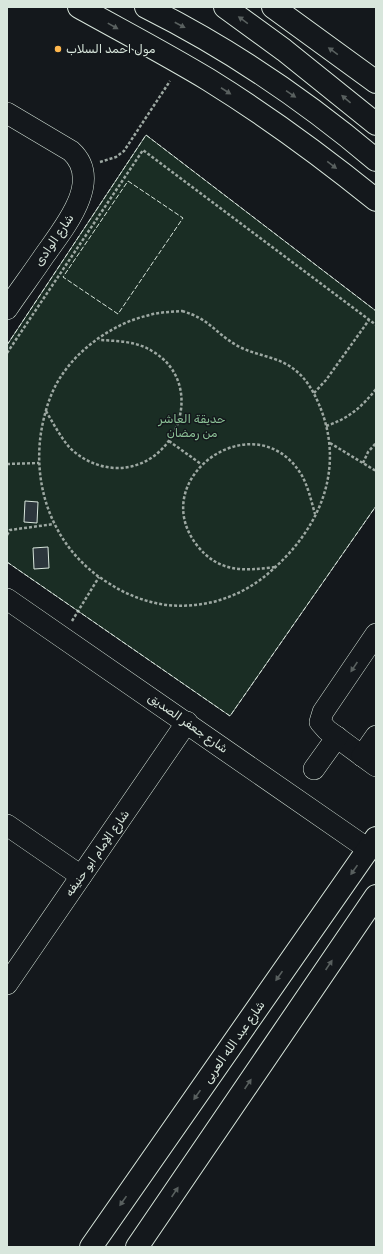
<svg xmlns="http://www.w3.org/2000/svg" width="383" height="1254" viewBox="0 0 383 1254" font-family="Rubik,Vazirmatn,sans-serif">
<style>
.green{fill:#1a2d24;stroke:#939e99}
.building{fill:#2c363c;stroke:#d8e6dc}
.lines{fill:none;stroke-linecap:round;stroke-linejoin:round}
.minor-casing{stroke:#d8e6dc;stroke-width:22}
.major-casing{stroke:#d8e6dc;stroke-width:24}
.path{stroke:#9da8a2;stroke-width:2.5;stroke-dasharray:3 2;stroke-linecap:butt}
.minor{stroke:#14181c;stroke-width:21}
.major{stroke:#14181c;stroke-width:22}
.fence{stroke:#d8e6dc;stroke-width:1;stroke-dasharray:5 2;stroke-linecap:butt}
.oneway{fill:#59605f}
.poi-dot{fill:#ffb74d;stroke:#14181c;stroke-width:1.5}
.labels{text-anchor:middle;stroke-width:3;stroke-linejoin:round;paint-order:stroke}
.poi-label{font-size:12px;fill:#d8e6dc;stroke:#14181c;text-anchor:start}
.street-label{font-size:12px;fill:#d8e6dc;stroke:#14181c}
.park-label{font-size:12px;fill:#8ac095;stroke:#14181c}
</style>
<rect width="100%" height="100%" fill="#14181c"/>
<path class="green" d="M146 135 376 311V506L230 716 7 562V345Z"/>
<g class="building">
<path d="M25 501 38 502 37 523 24 522Z"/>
<path d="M48 547 49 568 34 569 33 548Z"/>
</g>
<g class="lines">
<defs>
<g id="minor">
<path d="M7 113 71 151C104 181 63 229 44 256 32 274 19 291 7 309"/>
<path d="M7 599 368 849"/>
<path d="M376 634 323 712 320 722 327 730 376 766"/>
<path d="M362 756 376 736"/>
<path d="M314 769 337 737"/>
<path d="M7 825 81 876"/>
<path d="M7 984 187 722"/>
</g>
<g id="major">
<path d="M79 7C122 31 166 54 209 80 267 116 323 157 376 200"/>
<path d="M146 7C228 48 305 100 376 160"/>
<path d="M225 7 284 50 376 124"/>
<path d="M273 7 376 82"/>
<path d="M91 1247 376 838"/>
<path d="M137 1247 376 896"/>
</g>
</defs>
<use href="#minor" class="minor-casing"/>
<use href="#major" class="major-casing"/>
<g class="path">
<path d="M100 162 116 157 124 151 170 81"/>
<path d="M182 311C210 319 214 332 236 345 255 356 278 356 295 370 308 380 316 396 322 412 344 473 318 530 271 571 242 597 205 609 166 605 146 602 127 595 110 584 54 551 29 485 43 422 47 404 53 387 64 372 82 346 116 323 146 316 158 312 170 312 182 311Z"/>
<path d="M7 353 143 150 376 325"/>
<path d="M314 393 326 380 369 320"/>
<path d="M46 411C53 423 60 436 69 447 81 459 97 467 115 468 178 470 208 383 152 351 136 341 117 341 99 340"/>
<path d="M326 426C348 419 362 407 376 389"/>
<path d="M169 441 201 464"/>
<path d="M330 443 376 471"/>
<path d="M363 463 368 452 376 443"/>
<path d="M7 464 39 463"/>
<path d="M7 535 10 530 54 524"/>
<path d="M275 567C243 571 218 573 196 544 146 477 255 401 301 474 308 486 311 500 315 514"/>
<path d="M72 621 99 577"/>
</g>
<use href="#minor" class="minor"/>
<use href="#major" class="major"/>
<g class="fence">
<path d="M128 181 183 218 118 314 63 277Z"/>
<path d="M7 345 146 135 376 311"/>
<path d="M7 562 230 716 376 506"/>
</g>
</g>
<defs><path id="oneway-solid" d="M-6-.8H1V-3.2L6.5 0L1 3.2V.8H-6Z"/></defs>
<g class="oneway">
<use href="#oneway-solid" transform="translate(243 20) rotate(-144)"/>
<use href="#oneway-solid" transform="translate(180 25) rotate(28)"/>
<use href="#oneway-solid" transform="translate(113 26) rotate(29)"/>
<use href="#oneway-solid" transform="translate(333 51) rotate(-144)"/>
<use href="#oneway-solid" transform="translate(226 91) rotate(33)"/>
<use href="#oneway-solid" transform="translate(291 94) rotate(34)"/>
<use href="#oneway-solid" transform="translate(346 99) rotate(-140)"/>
<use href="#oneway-solid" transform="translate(332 165) rotate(37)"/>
<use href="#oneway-solid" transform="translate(354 667) rotate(124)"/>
<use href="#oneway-solid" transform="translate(354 870) rotate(125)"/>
<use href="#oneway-solid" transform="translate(329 965) rotate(-56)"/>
<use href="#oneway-solid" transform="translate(279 976) rotate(125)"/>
<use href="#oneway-solid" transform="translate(248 1084) rotate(-56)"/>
<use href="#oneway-solid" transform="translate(197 1095) rotate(125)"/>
<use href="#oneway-solid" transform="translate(175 1192) rotate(-56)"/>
<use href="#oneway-solid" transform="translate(123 1201) rotate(125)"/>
</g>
<circle class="poi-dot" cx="58" cy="49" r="4"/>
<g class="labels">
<g class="poi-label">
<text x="66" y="53">مول احمد السلاب</text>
</g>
<g class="street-label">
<text transform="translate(54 240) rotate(-56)" y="4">شارع الوادى</text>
<text transform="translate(188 723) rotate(35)" y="4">شارع جعفر الصديق</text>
<text transform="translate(97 853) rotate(-55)" y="4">شارع الإمام ابو حنيفه</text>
<text transform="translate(234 1042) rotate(-55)" y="4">شارع عبد الله العربى</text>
</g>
<g class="park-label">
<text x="192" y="423">حديقة العاشر<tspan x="192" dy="14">من رمضان</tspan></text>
</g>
</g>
<rect width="383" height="1254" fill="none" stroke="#d8e6dc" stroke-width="16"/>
</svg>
